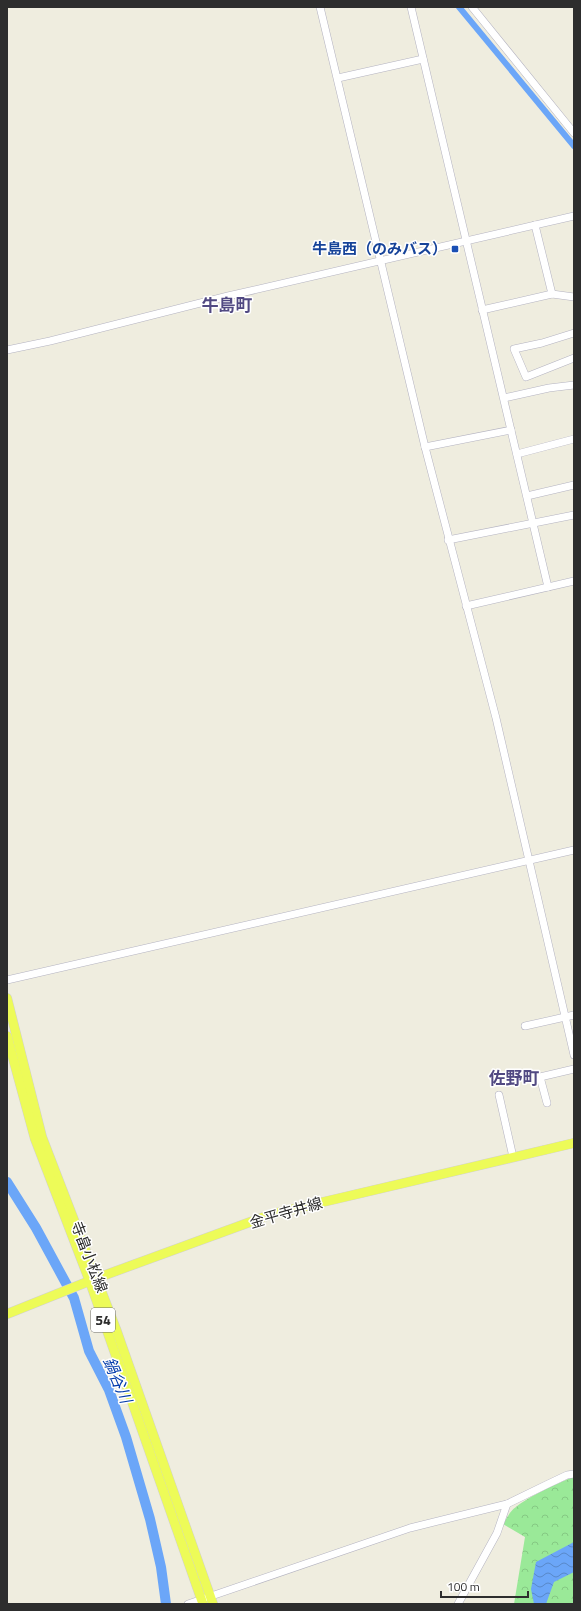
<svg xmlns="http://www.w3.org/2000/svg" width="581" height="1611" viewBox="0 0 581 1611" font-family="'Titillium Web','Noto Sans JP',sans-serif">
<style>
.park{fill:url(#park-crowns)}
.water{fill:url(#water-waves)}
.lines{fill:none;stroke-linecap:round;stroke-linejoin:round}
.canal{stroke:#6ba6f8;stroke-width:6}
.river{stroke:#6ba6f8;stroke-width:10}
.minor-casing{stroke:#b4b3c1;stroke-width:8}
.major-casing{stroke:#d1d1d1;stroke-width:10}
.minor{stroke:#fff;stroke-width:7}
.major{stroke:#edfb58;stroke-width:9}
.transit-dot{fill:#1a4fb4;stroke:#fff;stroke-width:1.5}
.labels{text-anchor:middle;stroke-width:3;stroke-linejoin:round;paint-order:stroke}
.shield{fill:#fff;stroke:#6c6c6c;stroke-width:1}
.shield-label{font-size:14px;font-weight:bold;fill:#2d2d2d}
.transit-label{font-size:15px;font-weight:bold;fill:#164399;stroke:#fff;text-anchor:end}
.street-label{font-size:15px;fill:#2d2d2d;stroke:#fff}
.water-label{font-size:16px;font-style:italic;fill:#033cab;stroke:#fff}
.quarter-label{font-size:17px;font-weight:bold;fill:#514982;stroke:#fff}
</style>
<defs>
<pattern id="park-crowns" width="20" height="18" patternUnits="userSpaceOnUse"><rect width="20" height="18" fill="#9ae998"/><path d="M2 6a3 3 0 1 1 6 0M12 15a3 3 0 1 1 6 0" fill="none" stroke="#85c883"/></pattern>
<pattern id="water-waves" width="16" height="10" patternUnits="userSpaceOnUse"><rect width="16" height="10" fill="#6ba6f8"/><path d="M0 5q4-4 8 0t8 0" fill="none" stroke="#5888c9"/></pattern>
</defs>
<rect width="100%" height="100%" fill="#efeddf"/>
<path class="park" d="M574 1477V1604H514L525 1537 503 1524C507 1518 510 1511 516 1507 528 1497 559 1482 574 1477Z"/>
<path class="water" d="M574 1542V1572L554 1582 546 1604H534L531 1589 536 1562Z"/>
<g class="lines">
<path class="canal" d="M459 7 574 146"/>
<path class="river" d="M7 1182 36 1228 74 1298 89 1351 109 1390 126 1437 150 1519 161 1567 166 1604"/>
<defs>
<g id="minor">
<path d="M320 7 425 447 496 718 574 1055"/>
<path d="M411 7 548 587"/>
<path d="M472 7 574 133"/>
<path d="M338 78 423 59"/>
<path d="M535 225 552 294"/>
<path d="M482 310 552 294 574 297"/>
<path d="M574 333 542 343 514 349 526 377 574 358"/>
<path d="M7 350 50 341 228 296 574 216"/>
<path d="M504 398 549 388 574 385"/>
<path d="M425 447 511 430"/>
<path d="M517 454 574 439"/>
<path d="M527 496 574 485"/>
<path d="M448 540 574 515"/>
<path d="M466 606 574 581"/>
<path d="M7 980 574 850"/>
<path d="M525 1026 574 1015"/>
<path d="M499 1095 513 1157"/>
<path d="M547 1103 540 1077 574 1069"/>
<path d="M188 1604 410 1528 507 1504 548 1484 567 1475 574 1474"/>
<path d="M458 1604 497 1533 507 1504"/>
</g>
<g id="major">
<path d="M7 998 42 1137 116 1329 213 1604"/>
<path d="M7 1036 35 1139 90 1282 203 1604"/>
<path d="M7 1314 97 1278 272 1214 574 1143"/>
</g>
</defs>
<use href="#minor" class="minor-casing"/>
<use href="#major" class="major-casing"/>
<use href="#minor" class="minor"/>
<use href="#major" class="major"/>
</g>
<rect class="transit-dot" x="451" y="245" width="8" height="8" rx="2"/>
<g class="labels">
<rect class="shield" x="91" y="1308" width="24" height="24" rx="3"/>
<g class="shield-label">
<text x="103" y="1325">54</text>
</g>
<g class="transit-label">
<text x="447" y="254">牛島西（のみバス）</text>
</g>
<g class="street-label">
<text transform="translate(286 1213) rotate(-16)" y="5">金平寺井線</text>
<text transform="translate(89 1257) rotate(69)" y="5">寺畠小松線</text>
</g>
<g class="water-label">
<text transform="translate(118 1380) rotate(67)" y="6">鍋谷川</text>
</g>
<g class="quarter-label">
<text x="227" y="311">牛島町</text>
<text x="514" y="1084">佐野町</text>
</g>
</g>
<rect width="581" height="1611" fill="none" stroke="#2d2d2d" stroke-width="16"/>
<path d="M441 1591v6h87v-6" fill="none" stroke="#2d2d2d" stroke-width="2"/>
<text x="447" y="1591" font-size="12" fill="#2d2d2d" stroke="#ffffff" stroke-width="3" paint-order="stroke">100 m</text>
</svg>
